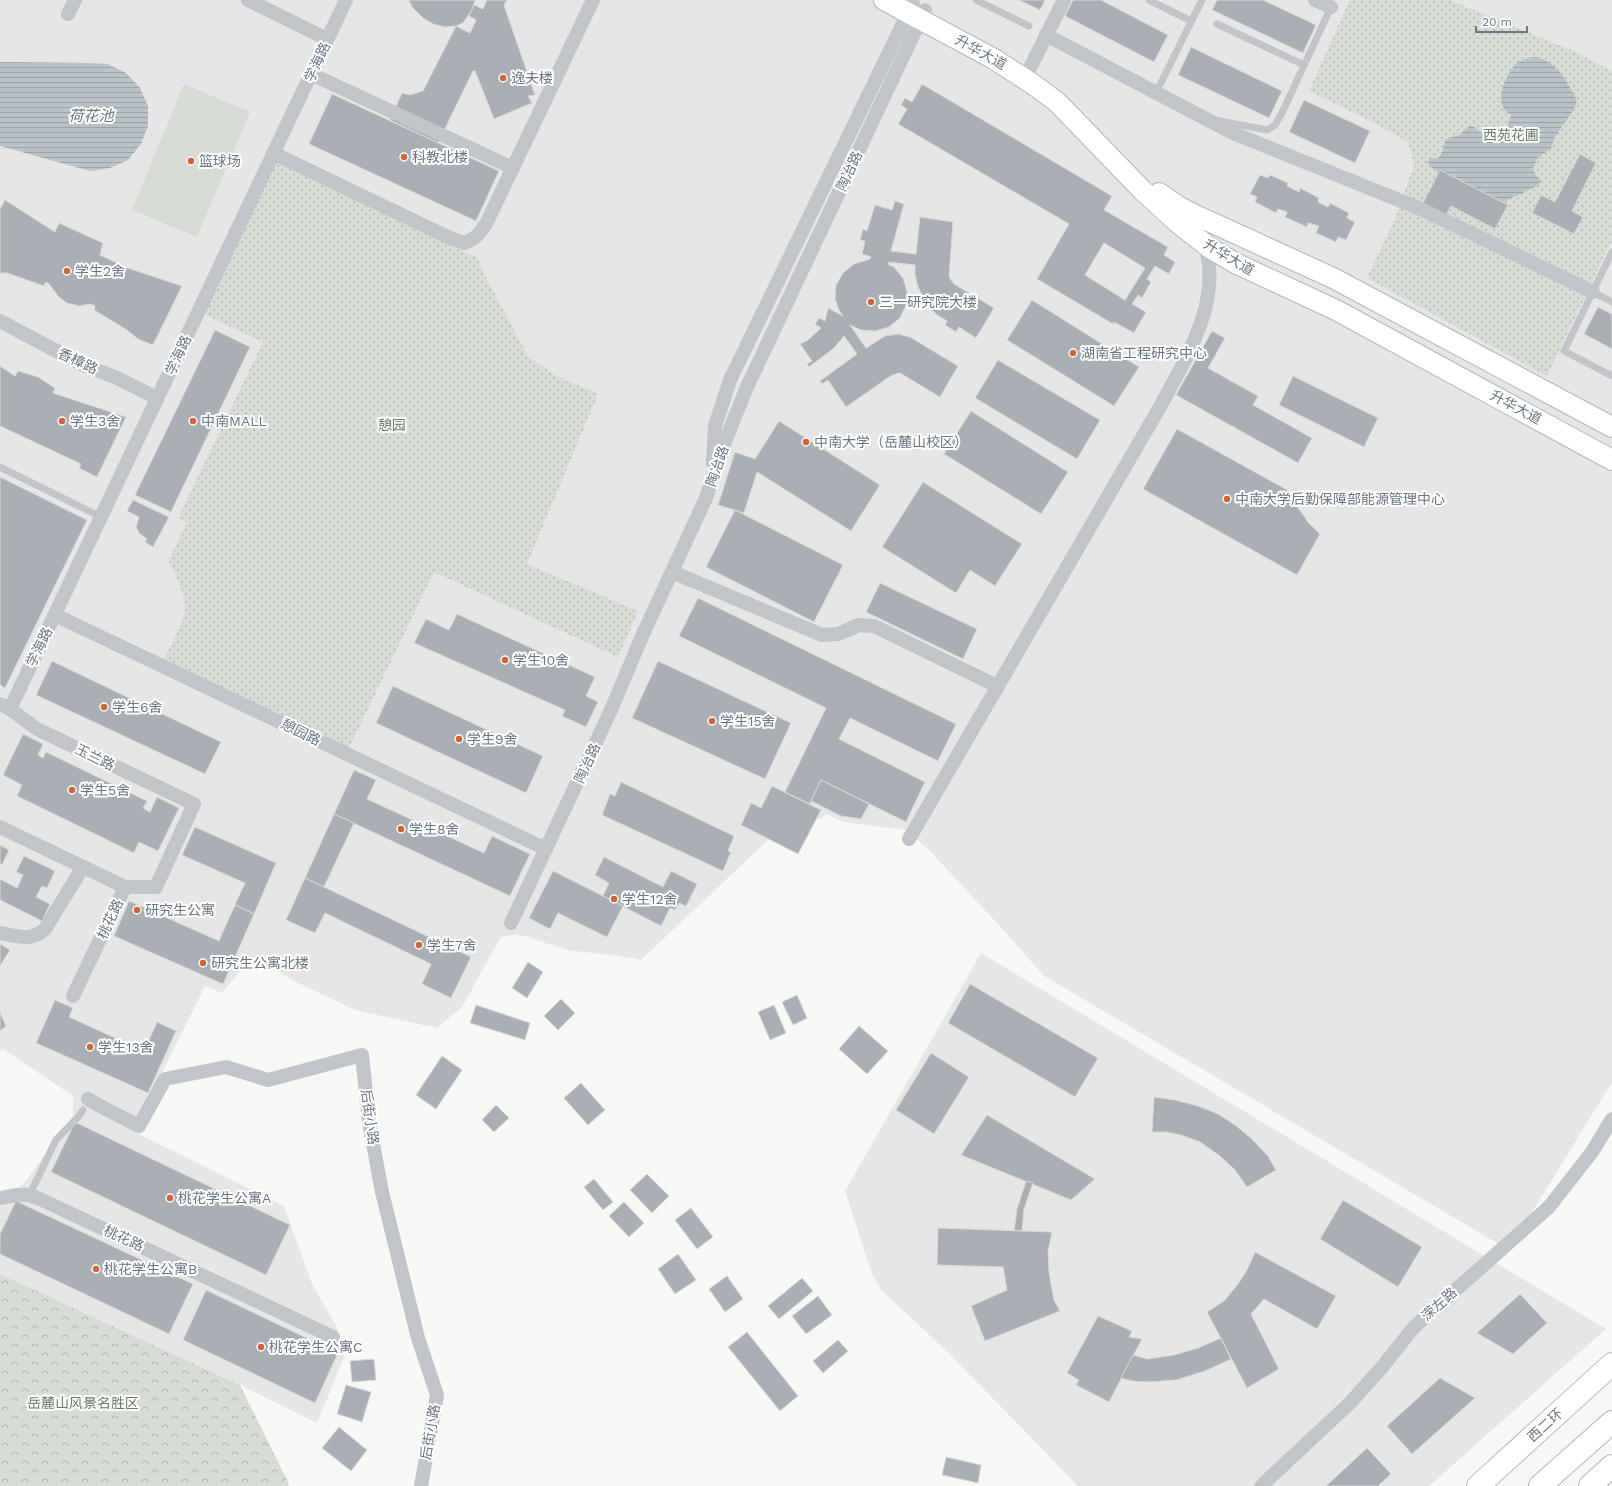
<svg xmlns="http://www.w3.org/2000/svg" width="1612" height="1486" viewBox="0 0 1612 1486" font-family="'Work Sans','Noto Sans SC',sans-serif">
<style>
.built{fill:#e5e6e5}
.forest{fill:url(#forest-crowns)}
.park{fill:url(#park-dots)}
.pitch{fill:#d7dcd4}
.water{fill:url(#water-rules)}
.building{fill:#a9afb5;stroke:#d9d9d7;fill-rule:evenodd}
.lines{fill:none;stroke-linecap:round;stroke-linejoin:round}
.secondary-casing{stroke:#b4b8bc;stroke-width:22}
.primary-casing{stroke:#b5b8bc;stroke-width:24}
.highway-casing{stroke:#b4b7ba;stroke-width:24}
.lane{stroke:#c1c4c8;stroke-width:7}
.street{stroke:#c1c4c8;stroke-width:14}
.secondary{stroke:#fff;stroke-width:20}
.primary{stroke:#fff;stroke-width:22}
.highway{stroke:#fff;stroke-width:22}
.poi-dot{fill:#d2643a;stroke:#fff;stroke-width:1.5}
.labels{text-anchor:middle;stroke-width:4;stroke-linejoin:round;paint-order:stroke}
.street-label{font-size:14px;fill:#697683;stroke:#fff}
.poi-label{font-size:14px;fill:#697683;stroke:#fff;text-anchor:start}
.park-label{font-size:14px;fill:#6b7b68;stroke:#fff}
.water-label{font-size:15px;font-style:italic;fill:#65777f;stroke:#fff}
</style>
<defs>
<pattern id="forest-crowns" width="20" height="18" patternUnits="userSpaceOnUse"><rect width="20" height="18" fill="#d7dcd4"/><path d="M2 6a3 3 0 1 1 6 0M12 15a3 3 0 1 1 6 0" fill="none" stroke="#b2b7b1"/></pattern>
<pattern id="park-dots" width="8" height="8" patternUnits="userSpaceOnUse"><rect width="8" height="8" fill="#d7dcd4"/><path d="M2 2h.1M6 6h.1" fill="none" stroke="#b2b7b1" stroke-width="1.8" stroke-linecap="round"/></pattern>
<pattern id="water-rules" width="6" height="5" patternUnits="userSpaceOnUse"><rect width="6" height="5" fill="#b9c3c7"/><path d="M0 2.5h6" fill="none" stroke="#9aa3a7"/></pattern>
</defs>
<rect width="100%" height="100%" fill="#f7f7f5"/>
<g class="built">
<path d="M0 0H1612V1082L1509 1250 1044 976 998 924 928 849 906 830 843 822 826 814 821 819H816L798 854 769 839 641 960 620 956 567 950 518 934 501 937 462 1007 437 1028 355 1010 294 981 264 962 245 965 222 993 205 986 133 1131 284 1206 312 1284 337 1327 344 1357 317 1423 240 1385 0 1274V1206L25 1182 73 1116V1096L3 1049 0 1051Z"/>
<path d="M981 953 1606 1329 1429 1486H1078L949 1353 881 1290 872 1274 845 1191Z"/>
</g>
<path class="forest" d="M0 1274 240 1385 289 1484 288 1486H0Z"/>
<g class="park">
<path d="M1350 0H1449L1573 51 1612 71V240L1547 376 1367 278 1395 219 1414 165 1408 142 1371 121 1309 91Z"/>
<path d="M271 159 477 258 485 276 528 356 554 375 598 394 527 564 638 611 618 657 434 572 346 754 161 665C167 652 186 621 185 607 184 591 175 575 169 560L187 522 178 518 263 342 198 311Z"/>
</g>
<path class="pitch" d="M184 84 250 112 197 237 132 210Z"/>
<g class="water">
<path d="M1535 57C1557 61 1568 82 1577 101L1574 109 1555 137 1551 148 1537 159 1533 168 1536 176 1542 181 1535 187 1503 202 1440 170 1438 173 1436 170 1429 166 1428 162 1430 158 1438 159 1441 154 1446 139 1460 135 1465 129 1472 126C1484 132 1483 140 1499 137L1508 124 1511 115C1509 113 1505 111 1504 109 1496 95 1507 73 1517 63 1523 59 1528 58 1535 57Z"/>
<path d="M0 62 88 63 108 64 126 73 140 88 148 106V126L141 144 128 160 110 168 90 171 0 146Z"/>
</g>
<g class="building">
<path d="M409 0H475L472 10 463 23 456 26 445 27 433 24 423 18 412 7Z"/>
<path d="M487 0H507L504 5 535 95 528 96 532 103 494 119 475 71H473L438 143 390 120 402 93 410 95 423 91 456 26 470 33 476 20 469 16 474 5 483 9Z"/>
<path d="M1019 0H1045L1040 10Z"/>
<path d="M1073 0H1101L1168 35 1154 62 1065 16Z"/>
<path d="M1217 0H1263L1316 25 1303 53 1212 10Z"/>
<path d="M1191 47 1282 91 1269 118 1178 75Z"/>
<path d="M922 84 1112 196 1104 210 1168 247 1164 255 1175 262 1169 274 1155 266 1147 279 1151 282 1142 298 1138 295 1132 304 1146 312 1134 333 1114 322 1113 324 1037 279 1069 224 898 124 907 109 901 105 905 98 912 102ZM1104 243 1145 268 1125 300 1085 275Z"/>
<path d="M332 94 499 171 476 221 309 144Z"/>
<path d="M1304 100 1370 131 1355 163 1289 132Z"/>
<path d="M1580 154 1596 163 1572 211 1583 217 1574 234 1532 213 1541 195 1555 202Z"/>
<path d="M1440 170 1508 205 1495 229 1451 206 1446 215 1423 203Z"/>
<path d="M1260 175 1268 178 1270 175 1288 183 1287 186 1299 192 1300 188 1319 198 1318 202 1328 207 1330 203 1349 213 1347 218 1355 222 1346 240 1338 237 1336 242 1316 233 1319 226 1308 223 1307 227 1285 217 1287 212 1278 209 1276 213 1255 202 1257 197 1250 194Z"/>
<path d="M5 200 55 232 59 223 103 243 100 255 128 268 182 286 153 345 138 339 127 330 94 310 95 306 91 304 79 306 67 303 58 296 49 284 46 282 44 286 7 273H0V209Z"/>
<path d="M895 201 904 204 891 251 916 254 920 217 953 222 949 276 951 280 954 284 994 308 976 338 959 327 956 332 945 325 947 321 937 315 927 305 918 287 915 275V265L889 262 888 264 894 267 903 278 907 291 906 305 900 318 889 327 875 331 861 330 850 325 866 348 885 336 898 334 910 337 958 366 940 397 900 373 892 375 846 407 828 380 822 384 820 381 857 354 844 336 834 348 809 367 807 364 812 361 800 344 808 340 821 328 815 324 819 318 825 321 828 308 843 316 840 312 835 299 836 285 843 273 854 264 870 259 871 257 862 254 865 241 860 240 863 229 867 231 875 205 892 210Z"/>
<path d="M1032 300 1139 367 1114 406 1007 340Z"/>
<path d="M1598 307 1612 314V349L1584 334Z"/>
<path d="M215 330 250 347 171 512 135 495Z"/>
<path d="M1212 331 1225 338 1208 368 1258 396 1253 405 1312 438 1298 463 1176 395Z"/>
<path d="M998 360 1100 420 1077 459 975 398Z"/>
<path d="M0 366 15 376 18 371 38 377 55 388 53 393 126 417 97 477 79 468 81 464 0 426Z"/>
<path d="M1293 376 1378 418 1364 447 1279 405Z"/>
<path d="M971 411 1068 472 1041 514 944 454Z"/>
<path d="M779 421 880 485 851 531 757 472 744 513 718 505 735 452 755 459Z"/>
<path d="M1177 429 1291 492 1297 506 1308 522 1320 534 1297 575 1143 489Z"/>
<path d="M0 477 87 520 5 688 0 685Z"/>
<path d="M923 482 1022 544 995 586 970 570 956 593 882 547Z"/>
<path d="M133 500 169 517 153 547 145 542 147 539 139 533 136 527 139 517 127 511Z"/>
<path d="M735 510 843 565 814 622 706 567Z"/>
<path d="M880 583 977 629 963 659 866 612Z"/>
<path d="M698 598 956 724 938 761 850 718 839 739 925 782 906 822 821 780 810 804 785 792 826 708 679 636Z"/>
<path d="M457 614 595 677 586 696 598 702 586 727 562 716 565 710 414 643 426 619 449 630Z"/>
<path d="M52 661 221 742 205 774 36 695Z"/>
<path d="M658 661 791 723 765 779 632 718Z"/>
<path d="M393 686 543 756 526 793 376 723Z"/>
<path d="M23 734 43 744 38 755 43 758 46 752 147 801 143 808 150 812 157 797 179 808 158 851 139 842 134 853 17 796 22 785 3 775Z"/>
<path d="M354 770 376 780 367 799 484 853 492 836 530 854 510 896 334 814Z"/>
<path d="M821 780 869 804 861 819 841 816 811 801Z"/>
<path d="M621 782 734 836 728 851 731 852 723 871 602 815 610 794 615 796Z"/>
<path d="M772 786 821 810 798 854 741 825 751 803 761 808Z"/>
<path d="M334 814 354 823 324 887 305 878Z"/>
<path d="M195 827 276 863 223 984 114 936 129 901 219 941 245 883 182 855Z"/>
<path d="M195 827 276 863 254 914 235 905 245 883 182 855Z"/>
<path d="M0 845 9 850 2 865 0 863Z"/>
<path d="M24 856 55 871 47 888 42 886 36 897 50 904 42 921 0 900V879L17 888 23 875 16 872Z"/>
<path d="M604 857 663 887 671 871 697 884 686 906 679 903 675 910 670 908 661 926 623 906 607 937 558 913 550 929 529 918 553 871 603 896 609 883 595 875Z"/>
<path d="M604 857 663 887 671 871 697 884 686 906 679 903 675 910 670 908 661 926 603 896 609 883 595 875Z"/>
<path d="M553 871 623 906 607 937 558 913 550 929 529 918Z"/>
<path d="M305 878 471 957 451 998 422 984 431 964 325 913 315 933 286 920Z"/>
<path d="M129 901 219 941 235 905 254 914 223 984 114 936Z"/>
<path d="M0 944 10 950 0 966Z"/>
<path d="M528 962 543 972 527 998 512 988Z"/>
<path d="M970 984 1098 1058 1075 1097 948 1023Z"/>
<path d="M797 995 807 1018 793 1025 782 1002Z"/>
<path d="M561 999 575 1013 558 1030 544 1016Z"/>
<path d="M55 1000 73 1008 69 1017 144 1051 157 1022 176 1031 148 1093 36 1043Z"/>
<path d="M476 1005 530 1023 525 1040 470 1023Z"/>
<path d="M774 1005 786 1033 770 1040 758 1012Z"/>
<path d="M0 1012 6 1026 0 1031Z"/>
<path d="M859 1026 888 1051 867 1074 839 1049Z"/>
<path d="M931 1053 969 1077 934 1134 896 1110Z"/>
<path d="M442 1056 462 1070 436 1109 416 1095Z"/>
<path d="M581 1083 605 1110 588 1125 564 1098Z"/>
<path d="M1154 1097 1175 1100 1198 1106 1218 1114 1235 1125 1252 1139 1268 1156 1276 1170 1247 1187 1235 1170 1220 1156 1200 1142 1181 1135 1166 1132H1152Z"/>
<path d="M496 1105 509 1118 494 1132 482 1120Z"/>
<path d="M987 1115 1095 1179 1071 1200 961 1155Z"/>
<path d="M75 1122 290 1225 266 1275 51 1172Z"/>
<path d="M647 1174 669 1196 652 1213 630 1190Z"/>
<path d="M594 1179 613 1202 603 1210 584 1187Z"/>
<path d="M1026 1181 1033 1183 1024 1209 1022 1231H1014L1017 1209Z"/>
<path d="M1343 1200 1422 1247 1398 1287 1320 1239Z"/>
<path d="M16 1201 193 1284 169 1334 0 1254V1234Z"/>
<path d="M624 1202 644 1223 629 1237 609 1216Z"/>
<path d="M691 1208 713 1237 697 1249 675 1220Z"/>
<path d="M938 1228 1052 1232 1048 1251 1049 1272 1054 1300 1060 1311 985 1341 971 1306 1007 1290 1003 1267 937 1265Z"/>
<path d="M1255 1252 1336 1296 1317 1329 1264 1299 1251 1314 1279 1369 1247 1388 1207 1312 1224 1301 1238 1284 1247 1270Z"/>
<path d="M678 1254 696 1280 675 1294 658 1269Z"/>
<path d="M727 1276 743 1299 725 1312 709 1289Z"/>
<path d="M802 1278 813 1291 779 1319 768 1306Z"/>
<path d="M206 1290 338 1353 315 1403 183 1340Z"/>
<path d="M1520 1294 1547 1323 1513 1354 1477 1333Z"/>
<path d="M818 1296 832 1315 806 1334 792 1316Z"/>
<path d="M1098 1316 1132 1331 1129 1337 1142 1339 1109 1402 1076 1385 1079 1380 1067 1373Z"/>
<path d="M747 1332 798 1396 780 1411 728 1347Z"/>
<path d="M1221 1338 1231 1359 1205 1371 1176 1380 1149 1382 1132 1381 1121 1378 1133 1355 1148 1359 1174 1355 1198 1348Z"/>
<path d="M838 1340 848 1351 823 1373 813 1361Z"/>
<path d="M374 1359 376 1380 352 1382 350 1361Z"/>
<path d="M1440 1378 1475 1398 1412 1454 1387 1426Z"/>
<path d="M346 1385 371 1392 362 1422 337 1414Z"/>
<path d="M339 1427 367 1450 351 1471 322 1448Z"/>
<path d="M1367 1448 1391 1474 1378 1486H1326Z"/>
<path d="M946 1457 981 1465 978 1483 942 1475Z"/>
</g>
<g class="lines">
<defs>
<g id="secondary">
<path d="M884 0 994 59 1034 85 1057 102 1143 191 1178 223 1210 248 1235 263 1336 310 1612 460"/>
<path d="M1159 193 1178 206 1193 214 1333 278 1612 427"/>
</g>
<path id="primary" d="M1478 1486 1612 1364"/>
<g id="highway">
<path d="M1540 1486 1612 1422"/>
<path d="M1590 1486 1612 1466"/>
</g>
</defs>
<use href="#secondary" class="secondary-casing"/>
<use href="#primary" class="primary-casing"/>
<use href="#highway" class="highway-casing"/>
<g class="lane">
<path d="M976 0 1029 26"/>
<path d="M1149 0 1191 21"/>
<path d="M1217 24 1304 65"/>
<path d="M1156 93 1202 0"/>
<path d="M1220 121 1267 130 1275 125 1282 113 1331 7"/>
<path d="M1612 252 1564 351 1612 376"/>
<path d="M1593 292 1612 302"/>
<path d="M0 467 101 517"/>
<path d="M30 1194 56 1140 79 1116 83 1110"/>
</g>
<g class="street">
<path d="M248 0 327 39"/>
<path d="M1315 0 1331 7"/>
<path d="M68 14 75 0"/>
<path d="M1046 35 1233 133 1421 209 1593 292"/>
<path d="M311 74 513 168"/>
<path d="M1025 78 1064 0"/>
<path d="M273 153 450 238 464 243C476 239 480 233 487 222L593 0"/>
<path d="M0 321 81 364 115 377 157 398"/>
<path d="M713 463 715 426 730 380 913 3"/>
<path d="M672 572 822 635 838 634 859 625 874 626 997 686"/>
<path d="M55 615 546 849"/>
<path d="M0 704 10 709 37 729 194 804 156 887H125L73 996"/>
<path d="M10 709 346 0"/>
<path d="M0 827 125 887"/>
<path d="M909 839 1161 405C1187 356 1225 297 1203 240"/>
<path d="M511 923 611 710 643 634 706 498 720 454 747 387 925 10"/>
<path d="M0 933C16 936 32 942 45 929L83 867"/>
<path d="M88 1099 100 1106 139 1126 165 1079 226 1067 268 1080 362 1055 369 1122 382 1192 418 1338 437 1395 421 1486"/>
<path d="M0 1198C16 1195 25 1192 40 1199L333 1337"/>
<path d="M1261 1486 1350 1403 1383 1366 1414 1327 1549 1207 1592 1152 1612 1119"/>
</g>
<use href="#secondary" class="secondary"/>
<use href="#primary" class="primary"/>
<use href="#highway" class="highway"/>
</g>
<g class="poi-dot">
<circle cx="503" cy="78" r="4"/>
<circle cx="404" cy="157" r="4"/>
<circle cx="191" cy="161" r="4"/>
<circle cx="67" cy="271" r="4"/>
<circle cx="871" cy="302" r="4"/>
<circle cx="1073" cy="353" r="4"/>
<circle cx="62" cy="421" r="4"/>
<circle cx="193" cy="421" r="4"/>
<circle cx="806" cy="442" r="4"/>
<circle cx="1227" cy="499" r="4"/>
<circle cx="505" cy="660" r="4"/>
<circle cx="104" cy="707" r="4"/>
<circle cx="712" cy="721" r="4"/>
<circle cx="459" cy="739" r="4"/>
<circle cx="72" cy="790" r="4"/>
<circle cx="401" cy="829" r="4"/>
<circle cx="614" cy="899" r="4"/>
<circle cx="137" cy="910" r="4"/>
<circle cx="419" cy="945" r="4"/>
<circle cx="203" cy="963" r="4"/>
<circle cx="90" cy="1047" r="4"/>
<circle cx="170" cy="1198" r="4"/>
<circle cx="96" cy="1269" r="4"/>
<circle cx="261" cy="1347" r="4"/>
</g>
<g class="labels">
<g class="street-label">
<text transform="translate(981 52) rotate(29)" y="5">升华大道</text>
<text transform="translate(317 62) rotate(-65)" y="5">学海路</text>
<text transform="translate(849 171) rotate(-65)" y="5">陶冶路</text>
<text transform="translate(1229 257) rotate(31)" y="5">升华大道</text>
<text transform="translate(178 355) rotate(-65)" y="5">学海路</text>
<text transform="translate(78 361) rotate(25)" y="5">香樟路</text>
<text transform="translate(1516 407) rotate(28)" y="5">升华大道</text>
<text transform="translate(717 466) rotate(-71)" y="5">陶冶路</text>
<text transform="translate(39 647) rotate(-64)" y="5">学海路</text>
<text transform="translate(301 732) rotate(26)" y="5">憩园路</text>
<text transform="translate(95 757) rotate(26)" y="5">玉兰路</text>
<text transform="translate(587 763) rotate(-65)" y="5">陶冶路</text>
<text transform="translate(110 919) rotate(-65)" y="5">桃花路</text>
<text transform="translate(370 1117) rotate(82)" y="5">后街小路</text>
<text transform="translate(124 1238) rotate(25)" y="5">桃花路</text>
<text transform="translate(1439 1304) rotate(-42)" y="5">溁左路</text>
<text transform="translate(1545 1425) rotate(-42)" y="5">西二环</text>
<text transform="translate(430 1432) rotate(-80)" y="5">后街小路</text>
</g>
<g class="poi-label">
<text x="511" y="83">逸夫楼</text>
<text x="412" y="162">科教北楼</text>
<text x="199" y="166">篮球场</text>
<text x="75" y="276">学生2舍</text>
<text x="879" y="307">三一研究院大楼</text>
<text x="1081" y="358">湖南省工程研究中心</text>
<text x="70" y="426">学生3舍</text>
<text x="201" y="426">中南MALL</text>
<text x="814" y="447">中南大学（岳麓山校区）</text>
<text x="1235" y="504">中南大学后勤保障部能源管理中心</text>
<text x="513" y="665">学生10舍</text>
<text x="112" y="712">学生6舍</text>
<text x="720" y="726">学生15舍</text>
<text x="467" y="744">学生9舍</text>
<text x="80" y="795">学生5舍</text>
<text x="409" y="834">学生8舍</text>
<text x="622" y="904">学生12舍</text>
<text x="145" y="915">研究生公寓</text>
<text x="427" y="950">学生7舍</text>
<text x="211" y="968">研究生公寓北楼</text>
<text x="98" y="1052">学生13舍</text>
<text x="178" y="1203">桃花学生公寓A</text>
<text x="104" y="1274">桃花学生公寓B</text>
<text x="269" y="1352">桃花学生公寓C</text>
</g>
<g class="park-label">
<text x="1511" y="140">西苑花圃</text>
<text x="392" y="430">憩园</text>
<text x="83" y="1408">岳麓山风景名胜区</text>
</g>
<g class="water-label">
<text x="91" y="121">荷花池</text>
</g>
</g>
<path d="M1476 26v6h51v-6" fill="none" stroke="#697683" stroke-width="2"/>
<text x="1482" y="26" font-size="12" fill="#697683" stroke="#ffffff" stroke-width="3" paint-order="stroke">20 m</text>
</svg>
